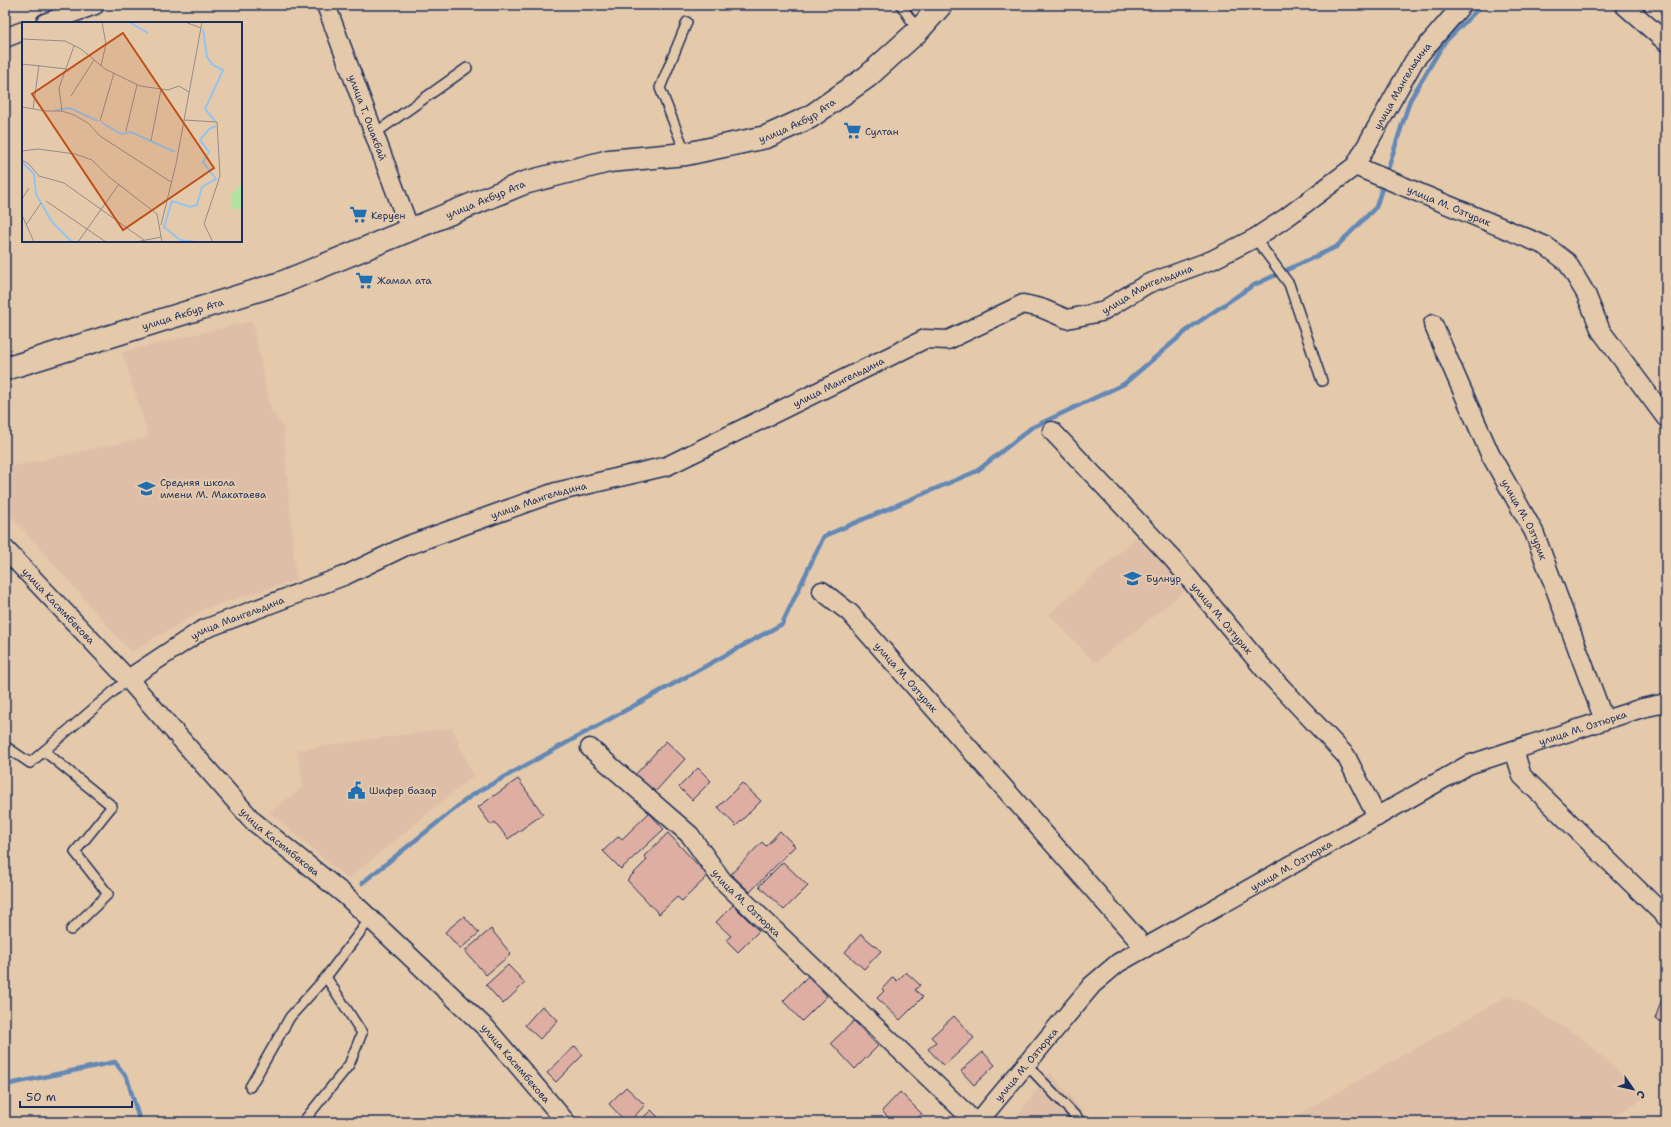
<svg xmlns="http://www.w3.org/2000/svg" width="1671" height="1127" viewBox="0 0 1671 1127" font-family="'Shantell Sans',sans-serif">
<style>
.built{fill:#debea7}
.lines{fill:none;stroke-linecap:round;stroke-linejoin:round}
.stream{stroke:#6388b5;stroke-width:4.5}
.building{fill:#deaea2;stroke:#1b2f5e}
.lane-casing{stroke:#1b2f5e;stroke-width:12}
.street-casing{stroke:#1b2f5e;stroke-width:21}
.secondary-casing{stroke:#1b2f5e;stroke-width:25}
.lane{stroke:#e4c9ab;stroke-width:9}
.street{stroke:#e4c9ab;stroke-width:18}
.secondary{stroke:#e4c9ab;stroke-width:22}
.labels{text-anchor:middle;stroke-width:4;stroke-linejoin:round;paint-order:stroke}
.street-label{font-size:10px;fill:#1b2f5e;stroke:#e4c9ab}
.poi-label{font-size:10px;fill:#1b2f5e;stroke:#e4c9ab;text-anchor:start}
.inset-river{fill:none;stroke:#93c4ef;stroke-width:2}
.inset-road{fill:none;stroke:#948b8c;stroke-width:1}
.view{fill:#bf511c;fill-opacity:0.15;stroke:#bf511c;stroke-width:2}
.inset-edge{fill:none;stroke:#1b2f5e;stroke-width:2}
</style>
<rect width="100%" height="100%" fill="#e4c9ab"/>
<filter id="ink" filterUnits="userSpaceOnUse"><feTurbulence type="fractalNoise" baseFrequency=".025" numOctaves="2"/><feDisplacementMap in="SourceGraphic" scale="8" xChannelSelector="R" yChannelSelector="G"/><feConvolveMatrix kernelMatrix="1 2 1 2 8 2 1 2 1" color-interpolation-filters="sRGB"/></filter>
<g filter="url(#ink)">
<g class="built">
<path d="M252 321 271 410 283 427 296 580 203 609 131 652 5 509V468L149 437 122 352Z"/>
<path d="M1140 535 1187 589 1095 663 1049 614Z"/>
<path d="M452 728 473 776 348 879 269 812 304 787 297 750Z"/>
<path d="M1509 995 1579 1036 1646 1096 1607 1122H1285Z"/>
<path d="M1050 1073 1092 1122H1013Z"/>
</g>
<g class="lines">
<g class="stream">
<path d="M1386 175 1410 100 1444 43 1482 5"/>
<path d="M362 883 472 795 782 624 824 536 977 471 1031 428 1124 384 1191 327 1252 286 1336 247 1376 207 1384 182"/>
<path d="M5 1085 115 1062 127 1078 140 1122"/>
</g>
</g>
<g class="building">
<path d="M666 741 685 759 654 793 635 775Z"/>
<path d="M698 768 711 781 692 800 679 787Z"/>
<path d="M518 779 543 814 508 839 495 822 491 825 478 807Z"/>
<path d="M742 783 761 801 736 826 718 807Z"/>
<path d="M649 813 664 829 621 869 603 851 619 836 622 839Z"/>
<path d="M780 831 795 846 750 892 731 874 762 842 766 846Z"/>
<path d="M668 833 708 876 682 901 677 897 659 914 627 880 647 860 644 856Z"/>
<path d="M783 862 808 886 784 910 759 886Z"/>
<path d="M733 905 759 931 738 952 726 940 731 936 716 922Z"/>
<path d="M464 916 479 933 460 949 445 932Z"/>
<path d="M491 929 511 954 486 975 465 951Z"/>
<path d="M861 934 881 951 864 969 845 952Z"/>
<path d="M508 965 525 983 503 1004 486 985Z"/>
<path d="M906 972 920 985 915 990 923 997 900 1020 877 998 884 991 882 989 893 977 897 981Z"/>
<path d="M808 976 827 996 802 1021 783 1001Z"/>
<path d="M1666 987V1023L1655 1019Z"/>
<path d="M542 1006 558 1020 540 1039 525 1025Z"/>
<path d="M954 1016 974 1038 944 1066 928 1049 936 1042 931 1037Z"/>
<path d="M854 1021 878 1046 855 1069 831 1043Z"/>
<path d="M575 1046 583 1055 556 1082 547 1073Z"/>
<path d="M983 1052 995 1065 974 1085 961 1071Z"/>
<path d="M626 1087 645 1105 629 1122H626L609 1104Z"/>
<path d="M900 1092 922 1114 913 1122H893L882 1111Z"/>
<path d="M651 1110 663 1122H639Z"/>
</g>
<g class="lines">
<defs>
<g id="lane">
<path d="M901 5 918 31"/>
<path d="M374 134 467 68"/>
<path d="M686 154 660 88 687 22"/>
<path d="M1255 238 1289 284 1322 381"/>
<path d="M5 746 30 763 128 679"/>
<path d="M44 751 112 806 75 852 108 894 71 930"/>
<path d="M1026 1064 1081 1122"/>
<path d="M250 1087 290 1017 326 977 370 919"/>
<path d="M303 1122 349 1065 362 1033 326 977"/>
</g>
<g id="street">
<path id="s1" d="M326 5 410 230"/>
<path d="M1624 5 1666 42"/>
<path d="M45 23 95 5"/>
<path d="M5 38 23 31"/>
<path id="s2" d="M1355 166 1546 246 1567 262 1586 294 1601 331 1666 418"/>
<path id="s3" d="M1433 324 1490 454 1534 532 1604 720"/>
<path id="s4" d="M1052 431 1173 559 1265 670 1346 756 1377 817"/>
<path id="s5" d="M5 549 128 679 253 821 345 895 487 1029 566 1122"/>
<path id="s6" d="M822 591 850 613 1145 948"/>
<path id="s7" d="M128 679 202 630 346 575 406 546 556 492 667 466 925 339 948 340 1023 304 1041 308 1067 319 1101 312 1147 284 1212 260 1255 238 1287 217 1355 166 1414 61 1462 5"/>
<path id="s8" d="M590 748 690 835 722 880 975 1122"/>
<path d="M1514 750 1522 776 1666 917"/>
<path id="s9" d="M978 1122 1092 985 1118 963 1468 765 1642 708 1666 703"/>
</g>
<g id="secondary">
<path id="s10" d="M5 369 281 283 524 183 609 161 686 154 766 137 810 117 867 77 918 31 941 5"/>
</g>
</defs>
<use href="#lane" class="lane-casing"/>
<use href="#street" class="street-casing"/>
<use href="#secondary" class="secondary-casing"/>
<use href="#lane" class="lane"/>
<use href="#street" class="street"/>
<use href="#secondary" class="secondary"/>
</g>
</g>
<defs>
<symbol id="supermarket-bare" viewBox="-9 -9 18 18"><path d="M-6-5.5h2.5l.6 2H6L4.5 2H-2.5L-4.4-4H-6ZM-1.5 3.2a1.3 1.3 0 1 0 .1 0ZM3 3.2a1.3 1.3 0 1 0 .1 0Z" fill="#1f6fb2" stroke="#e4c9ab" stroke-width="2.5" paint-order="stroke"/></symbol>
<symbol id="school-bare" viewBox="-9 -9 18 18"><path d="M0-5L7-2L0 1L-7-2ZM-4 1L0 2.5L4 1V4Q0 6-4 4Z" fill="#1f6fb2" stroke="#e4c9ab" stroke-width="2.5" paint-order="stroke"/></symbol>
<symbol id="civic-bare" viewBox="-9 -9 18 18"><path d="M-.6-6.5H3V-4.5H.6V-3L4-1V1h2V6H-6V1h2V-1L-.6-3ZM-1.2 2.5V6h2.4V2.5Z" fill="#1f6fb2" stroke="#e4c9ab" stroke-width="2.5" paint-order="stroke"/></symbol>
</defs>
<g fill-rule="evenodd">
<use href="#supermarket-bare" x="840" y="118" width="25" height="25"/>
<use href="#supermarket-bare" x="346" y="202" width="25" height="25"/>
<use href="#supermarket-bare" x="352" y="268" width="25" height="25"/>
<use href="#school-bare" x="134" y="476" width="25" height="25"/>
<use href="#school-bare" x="1120" y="566" width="25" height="25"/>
<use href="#civic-bare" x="344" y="778" width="25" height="25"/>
</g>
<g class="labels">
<g class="street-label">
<text dy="4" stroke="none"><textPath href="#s7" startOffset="1446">улица Мангельдина</textPath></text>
<text dy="4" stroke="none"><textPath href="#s1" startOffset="120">улица Т. Ошакбай</textPath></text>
<text dy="4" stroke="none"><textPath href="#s10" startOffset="834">улица Акбур Ата</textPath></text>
<text dy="4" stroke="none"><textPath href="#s10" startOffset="510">улица Акбур Ата</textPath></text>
<text dy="4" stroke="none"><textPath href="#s2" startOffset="102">улица М. Озтурик</textPath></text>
<text dy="4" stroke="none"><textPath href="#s7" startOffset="1110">улица Мангельдина</textPath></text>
<text dy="4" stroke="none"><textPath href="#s10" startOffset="186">улица Акбур Ата</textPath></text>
<text dy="4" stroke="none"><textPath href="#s7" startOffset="774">улица Мангельдина</textPath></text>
<text dy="4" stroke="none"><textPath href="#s7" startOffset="450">улица Мангельдина</textPath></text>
<text dy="4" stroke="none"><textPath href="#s3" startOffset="216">улица М. Озтурик</textPath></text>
<text dy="4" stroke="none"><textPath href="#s5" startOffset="78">улица Касымбекова</textPath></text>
<text dy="4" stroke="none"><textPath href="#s7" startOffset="126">улица Мангельдина</textPath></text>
<text dy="4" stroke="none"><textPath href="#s4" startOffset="253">улица М. Озтурик</textPath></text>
<text dy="4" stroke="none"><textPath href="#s6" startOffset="121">улица М. Озтурик</textPath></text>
<text dy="4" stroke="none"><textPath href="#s9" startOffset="735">улица М. Озтюрка</textPath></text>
<text dy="4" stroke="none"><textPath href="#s5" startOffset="402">улица Касымбекова</textPath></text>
<text dy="4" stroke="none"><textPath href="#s9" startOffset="411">улица М. Озтюрка</textPath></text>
<text dy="4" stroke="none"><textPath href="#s8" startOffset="221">улица М. Озтюрка</textPath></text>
<text dy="4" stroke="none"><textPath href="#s5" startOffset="726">улица Касымбекова</textPath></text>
<text dy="4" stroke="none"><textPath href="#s9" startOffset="75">улица М. Озтюрка</textPath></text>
</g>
<g class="poi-label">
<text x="865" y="135">Султан</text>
<text x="371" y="219">Керуен</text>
<text x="377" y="284">Жамал ата</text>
<text x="160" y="486">Средняя школа<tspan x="160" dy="12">имени М. Макатаева</tspan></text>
<text x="1146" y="582">Булнур</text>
<text x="369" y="794">Шифер базар</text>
</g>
</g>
<g transform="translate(22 22)">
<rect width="220" height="220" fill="#e4c9ab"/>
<path d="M220 162V187H209V172Z" fill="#b2e2a2"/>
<path class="inset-river" d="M107 0 126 11M181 7 185 35 191 43 201 48 183 87 193 99M33 88 48 86 76 99M79 100 99 112 109 110 153 130M0 140 12 152 14 172 30 200 50 220M175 220 158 218 142 205 150 179 168 185 175 183 180 165 194 157 181 140 187 130 178 118 187 107 194 104"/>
<path class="inset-road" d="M163 0 179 6M0 17 43 19 59 27 83 47 118 64 146 68 157 64 167 70M0 42 45 47M79 44 84 22 80 0M49 74 72 38M0 85 23 89H40L52 93 66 101 78 114 149 160M11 87 17 43M40 89 37 66 52 24M162 98 195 100 198 154 182 202 191 220M78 99 92 51M104 109 115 63M129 119 139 67M0 129 16 127 53 132 70 138 87 155 135 192 140 220M0 138 7 142 17 154 42 161 122 218M0 177 7 166M24 179 84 220M0 193 12 220M4 203 19 181M139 203 154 142 180 0M56 220 97 162M114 220 139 215"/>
<path class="view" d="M101 11 192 146 101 208 10 72Z"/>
<rect width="220" height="220" class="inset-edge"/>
</g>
<rect width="1671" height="1127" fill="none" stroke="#e4c9ab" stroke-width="20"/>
<rect x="10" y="10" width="1651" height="1107" fill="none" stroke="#1b2f5e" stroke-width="1.5" filter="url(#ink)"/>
<g transform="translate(1633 1089) rotate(124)" stroke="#e4c9ab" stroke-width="3" paint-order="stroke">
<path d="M0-3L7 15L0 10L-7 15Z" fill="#1b2f5e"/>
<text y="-6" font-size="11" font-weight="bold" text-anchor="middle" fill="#1b2f5e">С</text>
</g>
<path d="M20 1101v6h112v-6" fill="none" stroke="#1b2f5e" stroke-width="2"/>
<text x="26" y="1101" font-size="12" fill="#1b2f5e" stroke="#e4c9ab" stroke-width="3" paint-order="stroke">50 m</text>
</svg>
